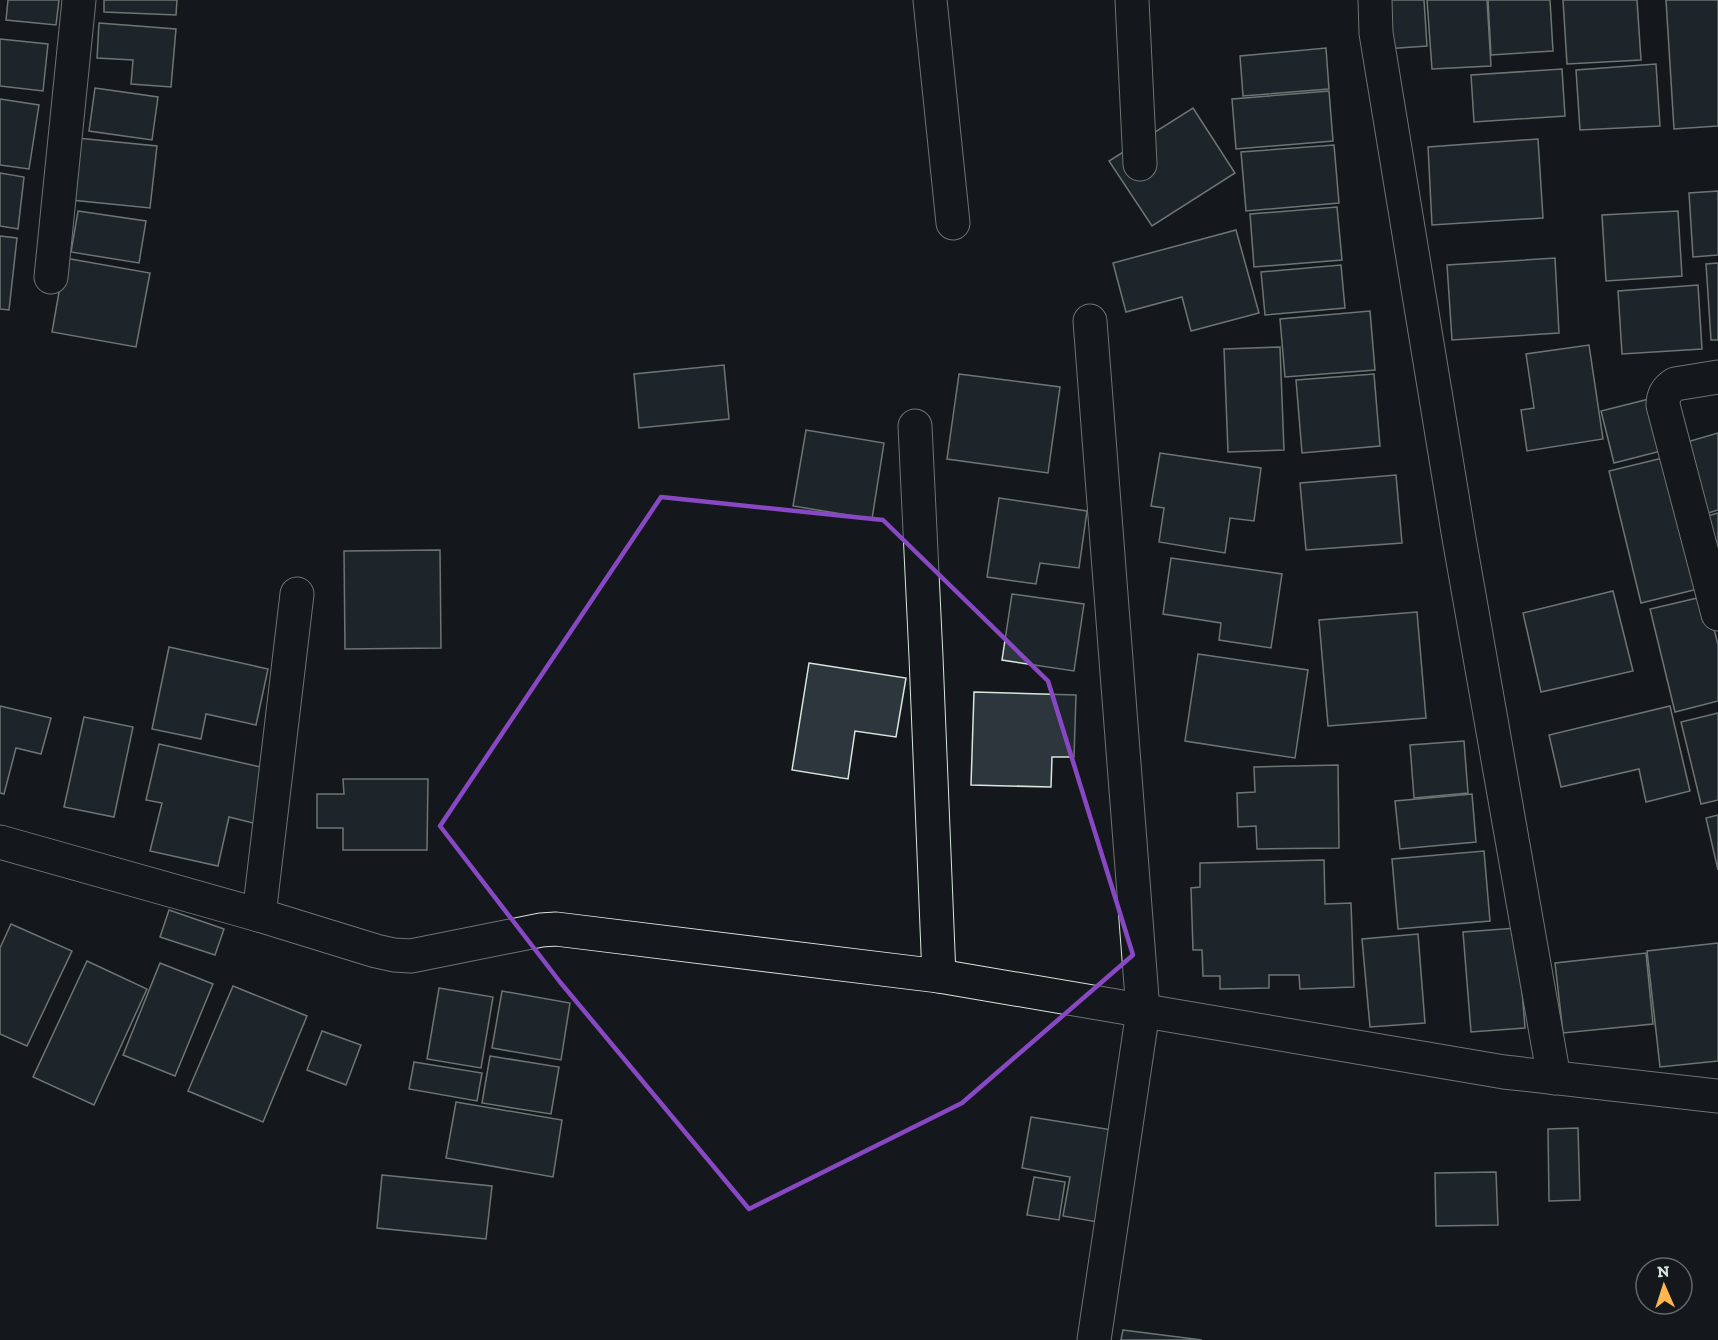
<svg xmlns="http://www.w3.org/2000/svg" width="1718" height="1340" viewBox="0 0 1718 1340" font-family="'Zilla Slab',serif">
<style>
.building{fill:#2c363c;stroke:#d8e6dc;stroke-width:1.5}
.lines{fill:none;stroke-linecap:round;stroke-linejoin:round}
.street-casing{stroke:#d8e6dc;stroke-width:35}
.street{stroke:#14181c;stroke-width:33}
.marked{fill:none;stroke:#8948c3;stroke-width:4.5;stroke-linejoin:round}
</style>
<rect width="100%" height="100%" fill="#14181c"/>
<g class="building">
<path d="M8 0H59L56 25 6 20Z"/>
<path d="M104 0H177L176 15 104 12Z"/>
<path d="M1382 0H1424L1427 46 1385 49Z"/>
<path d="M1427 0H1487L1491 66 1432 69Z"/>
<path d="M1488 0H1550L1553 51 1491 55Z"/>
<path d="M1563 0H1637L1641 60 1567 64Z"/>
<path d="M1666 0H1718V126L1674 129Z"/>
<path d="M99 23 176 29 171 87 131 84 133 60 97 58Z"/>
<path d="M0 39 48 44 43 91 0 86Z"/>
<path d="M1326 48 1329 89 1243 96 1240 56Z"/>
<path d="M1656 64 1660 126 1580 130 1576 70Z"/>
<path d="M1562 69 1565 116 1474 122 1471 75Z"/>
<path d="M95 88 158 97 152 140 89 131Z"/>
<path d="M1329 91 1333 141 1236 149 1232 99Z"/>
<path d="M0 99 39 105 29 169 0 165Z"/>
<path d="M1193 108 1235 173 1152 226 1109 161Z"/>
<path d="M77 138 157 146 150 208 71 200Z"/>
<path d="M1538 139 1543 218 1432 225 1428 147Z"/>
<path d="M1334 145 1339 203 1246 211 1241 152Z"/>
<path d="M0 173 24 177 18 229 0 226Z"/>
<path d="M1718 191V255L1693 257 1689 193Z"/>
<path d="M1337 207 1342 260 1254 267 1250 214Z"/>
<path d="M78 211 146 221 139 263 71 252Z"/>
<path d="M1678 211 1682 276 1606 281 1602 215Z"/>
<path d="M1236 230 1259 313 1191 331 1182 297 1126 312 1113 263Z"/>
<path d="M0 236 17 238 9 310 0 309Z"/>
<path d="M65 258 150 273 136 347 52 332Z"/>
<path d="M1555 258 1559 333 1452 340 1447 265Z"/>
<path d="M1718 263V340H1711L1706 264Z"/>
<path d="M1341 265 1345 308 1265 315 1261 272Z"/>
<path d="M1698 285 1702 349 1622 354 1618 291Z"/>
<path d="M1370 311 1375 370 1285 377 1280 319Z"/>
<path d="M1589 345 1603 439 1527 451 1521 410 1534 408 1526 354Z"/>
<path d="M1280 347 1284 450 1228 452 1224 349Z"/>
<path d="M724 365 729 419 639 428 634 374Z"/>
<path d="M959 374 1060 387 1048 473 947 459Z"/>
<path d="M1374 374 1380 446 1302 453 1296 380Z"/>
<path d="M1649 399 1661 451 1614 463 1601 411Z"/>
<path d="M806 430 884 443 872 519 793 506Z"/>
<path d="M1718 433V510L1708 513 1687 442Z"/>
<path d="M1160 453 1261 468 1254 521 1230 518 1225 553 1159 542 1164 508 1151 506Z"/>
<path d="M1671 456 1702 588 1641 603 1609 471Z"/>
<path d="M1396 475 1402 543 1306 550 1300 483Z"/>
<path d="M999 498 1087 511 1079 568 1040 563 1036 584 987 577Z"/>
<path d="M1718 513V563L1704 517Z"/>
<path d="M440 550 441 648 345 649 344 551Z"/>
<path d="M1171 558 1282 574 1271 648 1219 640 1221 623 1163 614Z"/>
<path d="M1613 591 1633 671 1541 692 1523 613Z"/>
<path d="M1012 594 1084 604 1074 671 1002 660Z"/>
<path d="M1706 596 1718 645V701L1675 712 1650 609Z"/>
<path d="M1417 612 1426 718 1328 726 1319 620Z"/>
<path d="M169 647 268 669 256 725 206 714 201 739 152 729Z"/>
<path d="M1198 654 1308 670 1295 758 1185 741Z"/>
<path d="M809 663 906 678 896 737 855 731 848 779 792 770Z"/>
<path d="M974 692 1076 695 1074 757H1052L1051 787 971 785Z"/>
<path d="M0 706 51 718 41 754 16 748 4 794 0 793Z"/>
<path d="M1670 706 1690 791 1646 802 1639 769 1561 787 1549 735Z"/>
<path d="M1718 713V800L1701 804 1681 722Z"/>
<path d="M84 717 133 727 114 817 64 807Z"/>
<path d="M1464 741 1468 793 1414 798 1410 745Z"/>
<path d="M159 744 274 770 261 825 229 817 218 866 150 851 162 803 146 800Z"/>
<path d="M1338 765 1339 848 1257 849 1256 826 1238 827 1237 793 1255 792 1254 767Z"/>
<path d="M343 779H428L427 850H343V828H317V794H344Z"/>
<path d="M1472 794 1476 842 1400 849 1395 801Z"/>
<path d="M1718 815V870L1706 818Z"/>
<path d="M1484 851 1490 921 1398 929 1392 859Z"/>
<path d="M1324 860 1325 904 1351 903 1354 987 1300 989 1299 975H1269V988L1220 989V976H1203L1202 950H1193L1191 888 1200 887V863Z"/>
<path d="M169 910 224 929 215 955 160 937Z"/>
<path d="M11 924 72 951 27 1046 0 1034V948Z"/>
<path d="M1517 928 1525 1028 1471 1032 1463 932Z"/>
<path d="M1418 934 1425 1023 1370 1027 1362 939Z"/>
<path d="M1718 943V1061L1660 1067 1647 951Z"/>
<path d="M1646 953 1653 1024 1563 1033 1555 963Z"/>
<path d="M87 961 147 989 94 1105 33 1077Z"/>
<path d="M160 963 213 984 175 1076 123 1055Z"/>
<path d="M233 986 307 1016 263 1122 188 1091Z"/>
<path d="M439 988 493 997 481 1068 427 1059Z"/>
<path d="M502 991 570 1003 561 1060 492 1048Z"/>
<path d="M322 1031 361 1045 346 1085 307 1070Z"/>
<path d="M490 1056 559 1067 551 1114 482 1103Z"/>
<path d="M414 1062 482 1073 477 1101 409 1089Z"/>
<path d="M456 1102 562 1120 553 1177 446 1158Z"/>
<path d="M1031 1117 1119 1131 1103 1223 1063 1216 1070 1177 1022 1168Z"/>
<path d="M1578 1128 1580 1200 1549 1201 1548 1129Z"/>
<path d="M1496 1172 1498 1225 1436 1226 1435 1173Z"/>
<path d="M382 1175 492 1186 486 1239 377 1228Z"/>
<path d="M1034 1177 1065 1182 1059 1220 1027 1215Z"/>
<path d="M1123 1330 1202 1340H1121Z"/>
</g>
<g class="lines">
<defs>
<g id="street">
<path d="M930 0 953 223"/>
<path d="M1132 0 1140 164"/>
<path d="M1375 0 1376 33 1459 538 1554 1078"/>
<path d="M51 277 79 0"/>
<path d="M1090 321 1143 1011 1094 1340"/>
<path d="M1718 377 1675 384C1667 389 1663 395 1663 405L1718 614"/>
<path d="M915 426 926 657 939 976"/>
<path d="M0 842 259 915 376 951 394 955 411 956 541 930 556 929 939 976 1504 1072 1718 1096"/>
<path d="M259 915 297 594"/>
</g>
</defs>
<use href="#street" class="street-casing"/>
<use href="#street" class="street"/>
</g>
<path d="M0 0H1718V1340H0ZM661 497 883 520 1048 681 1133 955 962 1103 749 1209 560 982 440 826Z" fill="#14181c" fill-opacity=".55" fill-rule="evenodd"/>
<path class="marked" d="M661 497 883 520 1048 681 1133 955 962 1103 749 1209 560 982 440 826Z"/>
<g transform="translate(1664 1286) rotate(357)"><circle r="28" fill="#14181c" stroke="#626a69" stroke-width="1.5"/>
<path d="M0-4.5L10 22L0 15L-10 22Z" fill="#ffb74d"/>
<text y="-9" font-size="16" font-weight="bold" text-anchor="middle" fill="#d8e6dc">N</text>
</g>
</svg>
